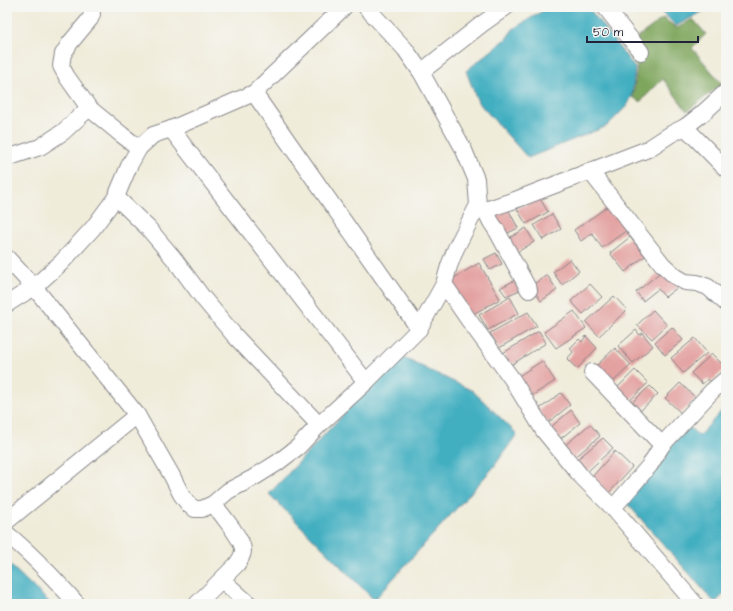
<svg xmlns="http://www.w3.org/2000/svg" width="733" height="611" viewBox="0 0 733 611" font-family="'Architects Daughter',sans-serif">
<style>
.forest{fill:#7fa65d;stroke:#50644c}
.water{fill:#43afc1;stroke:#32687e}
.building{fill:#e3a1a0}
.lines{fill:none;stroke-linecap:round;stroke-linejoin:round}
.street-casing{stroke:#89878a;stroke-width:18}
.street{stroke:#fff;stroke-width:16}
</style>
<rect width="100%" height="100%" fill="#f6f6f2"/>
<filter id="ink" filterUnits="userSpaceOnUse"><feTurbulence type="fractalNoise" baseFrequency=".025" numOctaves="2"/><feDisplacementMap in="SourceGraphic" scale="8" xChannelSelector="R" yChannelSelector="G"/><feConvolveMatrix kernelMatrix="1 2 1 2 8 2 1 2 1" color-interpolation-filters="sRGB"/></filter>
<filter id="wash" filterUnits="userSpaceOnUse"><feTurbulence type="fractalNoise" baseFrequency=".012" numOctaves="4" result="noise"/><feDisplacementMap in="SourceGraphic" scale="16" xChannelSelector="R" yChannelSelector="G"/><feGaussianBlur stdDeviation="0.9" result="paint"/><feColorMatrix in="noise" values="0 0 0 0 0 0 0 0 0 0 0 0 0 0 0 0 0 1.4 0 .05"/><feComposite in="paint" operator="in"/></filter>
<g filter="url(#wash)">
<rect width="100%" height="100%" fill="#f0ecda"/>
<path class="forest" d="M663 18 677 28 693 19 706 34 692 48 722 84 687 111 663 79 640 102 633 97 637 67 630 56 635 39Z"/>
<g class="water">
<path d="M549 7H588L635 68 632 96 627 106 607 126 528 158 478 102 466 71 506 39 513 29Z"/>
<path d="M657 7H711L676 26Z"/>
<path d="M404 358 473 391 517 434 493 468 374 600 269 494 352 405Z"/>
<path d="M726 406V592L715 603 625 501 688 426 699 436Z"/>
<path d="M7 562 51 604H7Z"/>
</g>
<g id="blocks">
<g class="building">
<path d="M539 197 548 212 526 224 517 209Z"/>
<path d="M506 205 518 228 502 236 490 213Z"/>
<path d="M610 205 627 230 602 248 592 233 581 241 574 230Z"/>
<path d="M552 214 561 229 543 240 534 225Z"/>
<path d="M526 228 534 242 514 254 506 240Z"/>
<path d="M630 237 645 256 625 272 610 253Z"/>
<path d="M496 253 502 264 490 270 484 259Z"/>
<path d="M570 259 579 271 562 285 553 272Z"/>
<path d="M479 263 500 299 470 316 449 281Z"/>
<path d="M663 270 678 287 665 297 658 289 643 301 636 292Z"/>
<path d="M547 275 557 290 541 301 531 286Z"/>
<path d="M515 280 520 290 506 296 500 288Z"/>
<path d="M590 284 602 297 583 314 571 301Z"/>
<path d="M614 296 627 310 599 336 586 322Z"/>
<path d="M510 297 519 313 488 330 479 315Z"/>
<path d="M653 310 667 325 652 339 637 325Z"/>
<path d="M574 311 586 328 556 348 544 332Z"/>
<path d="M528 312 537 326 499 348 490 333Z"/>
<path d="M672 327 683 340 665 355 655 342Z"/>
<path d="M636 330 640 335 642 333 653 346 633 363 618 346Z"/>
<path d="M539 331 546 343 511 365 503 353Z"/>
<path d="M586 336 597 348 577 369 567 359 573 352 570 348 579 339 582 342Z"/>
<path d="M695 338 707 353 683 373 671 358Z"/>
<path d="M615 348 631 365 612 383 596 366Z"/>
<path d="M712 354 726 368 711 382 708 379 702 384 691 373Z"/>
<path d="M542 361 555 381 530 397 517 377Z"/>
<path d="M635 370 648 383 628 402 617 388Z"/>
<path d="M680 383 696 398 681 413 665 398Z"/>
<path d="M650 386 658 394 637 414 629 405Z"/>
<path d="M561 393 570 405 548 423 538 410Z"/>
<path d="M571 410 580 423 560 439 551 427Z"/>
<path d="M590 424 600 436 573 459 563 447Z"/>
<path d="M603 438 613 448 586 473 575 461Z"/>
<path d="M615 451 632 467 609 493 591 478Z"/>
</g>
</g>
</g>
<g filter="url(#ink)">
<use href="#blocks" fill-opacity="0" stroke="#89878a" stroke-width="1"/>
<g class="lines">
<defs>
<g id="street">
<path d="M91 7 92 14 90 19 70 43 63 54 61 66 67 77 89 108 122 135 139 148"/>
<path d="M366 7 405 49 421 72 463 148 476 179 478 205 456 248 449 266 444 284 468 319 512 379 544 431 580 475 613 508 695 604"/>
<path d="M605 7 641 52"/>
<path d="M421 72 482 24 506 7"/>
<path d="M685 127 726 169"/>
<path d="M171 129 366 382"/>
<path d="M7 158 40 147 63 132 89 108"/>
<path d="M590 171 663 265 675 276 685 282 697 283 708 287 726 303"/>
<path d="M116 197 148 228 175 260 203 298 234 335 319 425"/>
<path d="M478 205 485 210 518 199 648 149 671 134 685 127 702 114 726 92"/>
<path d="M485 210 491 222 497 231 529 290"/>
<path d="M7 258 34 287 137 415 172 476 181 494 189 505 195 509H202L213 504 228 491 253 478 277 463 298 447 319 425 366 382 419 329 254 93"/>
<path d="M7 304 34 287 61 263 93 228 116 197 129 166 139 148 153 135 171 129 254 93 344 7"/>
<path d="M419 329 444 284"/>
<path d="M592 372 662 445"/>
<path d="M613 508 650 465 662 445 712 391 726 379"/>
<path d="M7 521 137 415"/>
<path d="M7 534C33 555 55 579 77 604"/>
<path d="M222 580 249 604"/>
<path d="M197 604 237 564C240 559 243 556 243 550 243 540 220 512 213 504"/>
</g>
</defs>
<use href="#street" class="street-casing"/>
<use href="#street" class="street"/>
</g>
</g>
<rect width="733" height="611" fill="none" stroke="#f6f6f2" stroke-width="24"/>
<path d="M587 36v6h111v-6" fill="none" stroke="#22223b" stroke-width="2"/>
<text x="593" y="36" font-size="12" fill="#22223b" stroke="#f6f6f2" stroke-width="3" paint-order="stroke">50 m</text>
</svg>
